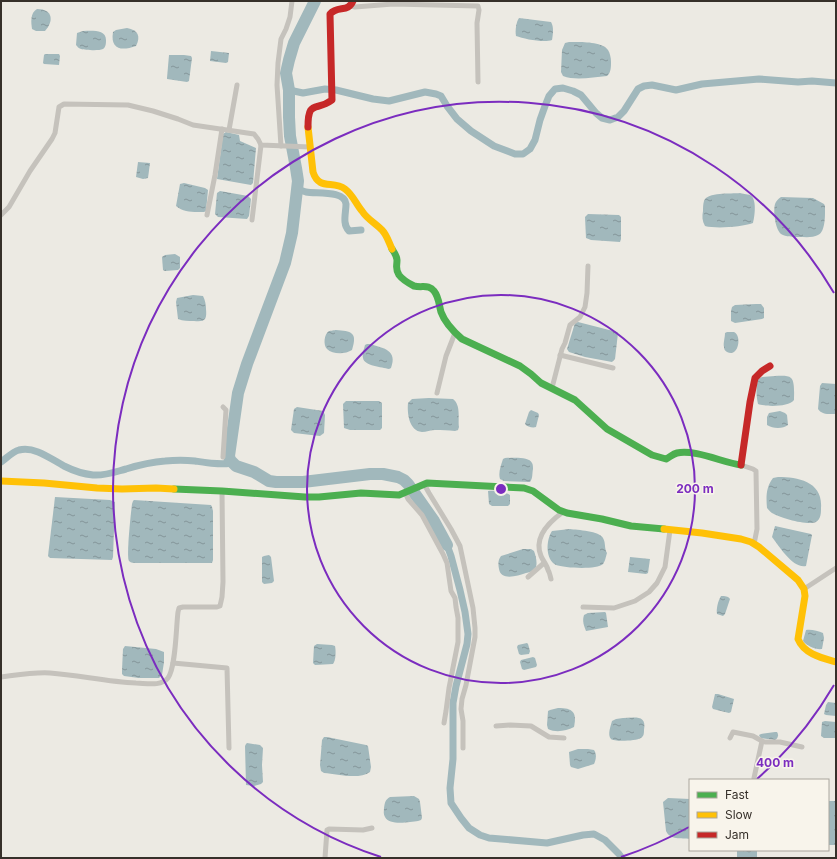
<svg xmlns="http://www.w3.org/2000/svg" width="837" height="859" viewBox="0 0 837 859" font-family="Inter,sans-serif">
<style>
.water{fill:url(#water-ripples)}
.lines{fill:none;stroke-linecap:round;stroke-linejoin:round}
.canal{stroke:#a1b8bc;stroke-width:7}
.river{stroke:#a1b8bc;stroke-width:12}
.street{stroke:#c5c2bc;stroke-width:5}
.fast{stroke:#4caf50;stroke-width:7}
.slow{stroke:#ffc107;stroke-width:7}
.jam{stroke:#c62828;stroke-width:7}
.ring{fill:none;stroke:#7b2cbf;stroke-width:2}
.centre{fill:#7b2cbf;stroke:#f8f4eb;stroke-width:2}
.ring-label{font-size:12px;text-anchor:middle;font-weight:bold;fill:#7b2cbf;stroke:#f8f4eb;stroke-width:3;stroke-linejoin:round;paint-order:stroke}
</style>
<defs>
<pattern id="water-ripples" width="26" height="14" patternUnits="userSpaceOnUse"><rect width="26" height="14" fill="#a1b8bc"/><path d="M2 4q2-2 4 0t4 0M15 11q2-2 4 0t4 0" fill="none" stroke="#849699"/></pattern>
</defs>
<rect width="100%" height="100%" fill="#eceae3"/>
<g class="water">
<path d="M37 9C53 9 54 21 45 31H36L32 29C31 22 30 13 37 9Z"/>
<path d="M519 18 551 22C554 27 553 34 552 40 544 43 524 39 516 36 515 31 516 22 519 18Z"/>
<path d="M127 28C138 30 141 36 136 46 122 51 110 50 113 32L116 30Z"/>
<path d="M83 31C91 31 106 29 106 40 106 43 106 47 103 49 99 51 85 50 81 49 78 48 78 47 76 45L77 33Z"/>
<path d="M569 42C579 42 602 41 608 50 610 53 611 58 611 62 611 67 611 73 607 76 593 77 576 81 563 76L561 72 562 50 565 43Z"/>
<path d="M211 51 229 53 228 62 226 63 210 61Z"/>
<path d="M45 54H59L60 56 59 65 44 64 43 63 44 55Z"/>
<path d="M169 55H184L191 56 192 58 189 81 187 82 167 79V78Z"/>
<path d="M226 132 239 135 240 141 256 148 253 183 251 185 217 179 223 134Z"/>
<path d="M138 162 150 163 148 178 143 179 136 177Z"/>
<path d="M184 183 205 188 208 190 206 211 204 212C194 212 184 213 176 206L180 184Z"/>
<path d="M220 191 248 196 251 199 249 216 247 219 218 217 215 214 217 193Z"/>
<path d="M740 193C742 194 747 194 750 195 757 198 755 216 753 223 742 227 716 229 705 226 702 221 702 216 703 211 703 208 703 204 704 201 707 192 731 194 740 193Z"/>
<path d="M781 197 813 198 824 204 825 206C825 213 826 232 818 235 813 238 805 237 799 237 793 237 786 237 781 234 775 229 773 211 775 204 776 201 778 199 781 197Z"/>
<path d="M588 214 619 215 621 217V239L620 242 591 240 586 238 585 217Z"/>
<path d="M175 254 180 257V268L178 270 165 271 163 270 162 257 165 255Z"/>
<path d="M193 295 203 296C205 300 206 304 206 309 207 320 205 322 194 321 188 321 183 321 178 319L176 302 177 298Z"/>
<path d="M756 304H761L764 308V318L762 319 735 323 731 321V311L732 307 735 305Z"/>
<path d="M578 322 617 332 618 333 615 359 612 362 585 357 569 352 567 349 575 323Z"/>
<path d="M336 330C351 331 358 332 352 350 346 354 333 355 327 349 323 345 324 334 329 331 330 331 335 330 336 330Z"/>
<path d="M727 332C729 332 731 332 734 332 742 335 739 358 727 352 725 351 724 349 724 347 723 343 725 338 725 333Z"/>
<path d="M367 344H370C383 348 398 350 391 368L389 369C382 367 364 366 363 358 362 354 364 349 365 345Z"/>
<path d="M775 376C780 376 788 375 791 378 795 381 794 395 794 400 789 407 766 407 758 404 756 395 756 387 758 379L762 377Z"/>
<path d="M822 383 836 384V414C829 414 822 415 818 409L820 386Z"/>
<path d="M429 398 453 399C461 405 458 418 459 427L458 430 455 431C448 430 442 430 435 430 431 430 426 432 422 432 409 431 407 413 408 403L412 399Z"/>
<path d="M346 401H379L382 403V428L380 430H350L344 428 343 404Z"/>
<path d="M297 407 323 411 325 415 324 433 320 436 294 433 291 430 294 409Z"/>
<path d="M531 410 538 413 539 415 536 427C533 428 527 427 525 424L529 412Z"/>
<path d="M780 411 785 413 787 415 788 425C783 429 773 429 767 425V417L769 413Z"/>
<path d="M505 458C512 458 529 456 532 463 533 464 533 468 533 469 532 474 533 478 530 482L504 481 500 479C498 473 501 465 503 459Z"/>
<path d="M778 477C799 477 823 482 821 508 821 513 821 519 816 522 808 526 781 518 774 514 771 513 769 510 767 508 766 497 766 487 773 478Z"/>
<path d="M488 491C495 490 505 492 510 495V504L508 506H492L489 504Z"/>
<path d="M55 497 110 500 115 502 113 557 112 560 50 558 48 556Z"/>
<path d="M134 500 211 505 212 507 213 511V560L212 563H135C134 563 131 563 129 561 126 557 131 512 132 504L133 501Z"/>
<path d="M775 526 811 534 812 535 806 566C793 569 779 546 772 537Z"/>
<path d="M570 529C577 530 600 531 603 538 606 543 604 548 607 553 606 556 605 562 603 564 597 570 564 568 556 565 545 559 546 540 552 531Z"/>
<path d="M523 549H531L534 551C536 556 538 565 535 569 533 572 529 572 526 573 517 576 501 581 499 569 498 564 498 560 501 556Z"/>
<path d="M269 555 271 557 274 581 272 583 264 584 262 582V557L264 556Z"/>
<path d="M630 557 650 559 648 573 646 574 628 572Z"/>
<path d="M721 596C725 596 728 596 730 599L725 614 723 616 717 614C716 609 718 601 721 596Z"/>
<path d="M605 612 606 613 608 627 586 631C584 626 582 621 584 615L588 613Z"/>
<path d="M806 630C811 629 818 631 823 633L824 638 822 649C816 650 807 646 803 641Z"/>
<path d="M527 643 528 644 530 651 529 654 521 655 519 654 517 647 518 645Z"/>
<path d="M317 644 332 645 335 646C336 651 336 660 333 664L315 665 313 663 314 646Z"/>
<path d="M125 646 156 649 164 652V662L162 675 159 678H139L124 676 122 674V670L123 649Z"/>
<path d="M533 657 535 658 537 665 536 667 524 670 522 669 520 662 521 660Z"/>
<path d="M715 694H718L734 699 731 712 729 713 713 709 712 707Z"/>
<path d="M828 702 836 703V716L826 715 824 714 826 705Z"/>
<path d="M558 708C573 708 577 712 574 727 566 731 556 733 548 729L547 725 548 711 550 710Z"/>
<path d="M623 718C634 718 647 714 644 730 644 733 644 736 641 738 636 741 614 742 611 739 607 735 611 725 612 721L616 719Z"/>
<path d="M825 721 836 722V738H824L821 736 822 722Z"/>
<path d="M775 732H777C779 735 778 738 775 740L761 738 760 737 759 735 761 734Z"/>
<path d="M324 737H327L366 745 368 746 371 767 370 772C359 780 337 774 324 773L321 771 320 765 322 740Z"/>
<path d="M247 743 260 745 263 748 262 765 263 782 261 784 254 786 246 785 245 746 246 744Z"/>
<path d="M578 749H588L594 750C597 754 596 760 594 764L578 769 571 767 570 765 569 752Z"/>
<path d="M414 796 419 799 420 802 422 818 421 820 418 821C410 822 389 826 385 817 383 814 384 811 384 808 385 802 385 800 390 797Z"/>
<path d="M668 798 690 799V839C681 838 670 840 666 831L663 802Z"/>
<rect x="828" y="801" width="8" height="44"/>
<rect x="737" y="850" width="20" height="8"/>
</g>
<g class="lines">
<g class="canal">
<path d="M289 90 303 93 325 89 336 90 373 99 389 101 425 92 436 94 441 96 447 106 457 119 471 131 494 146 515 154H523L530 149 535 140 540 120 545 106 549 96 555 89 563 88 573 91 581 95 596 113 602 118 610 120 618 117 624 111 638 89 644 86 652 85 676 90 702 84 759 79 798 82 812 81 836 83"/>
<path d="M297 189C300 190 303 191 306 192 316 194 345 190 346 204 346 213 342 224 349 231L361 230"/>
<path d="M1 462C7 458 12 452 19 450 35 446 51 459 64 466 72 470 83 474 93 475 105 476 115 472 126 469 139 465 151 462 165 461 175 460 186 460 195 461 208 463 219 465 232 463"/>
<path d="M447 545 451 556 460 590 465 612 468 634 467 644 456 686 453 703V759L450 788 451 803 461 818 469 828 480 835 489 838 547 843 583 835 594 834 605 840 619 854 622 858"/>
</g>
<path class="river" d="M315 1 294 43 289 60 286 73 289 90V117L290 136 296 168 298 181 292 233 285 263 247 364 238 393 229 456 230 460 236 466 254 472 269 481 276 482H303L370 474H383L398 477 404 480 408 484 434 521 447 545"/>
<g class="street">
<path d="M351 6 355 7 393 4 478 6 479 10 477 23 478 82"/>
<path d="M229 130 237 85"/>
<path d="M281 146 277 85 278 63 281 39 286 29 290 17 292 1"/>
<path d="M1 215 9 207 30 171 52 139 55 133 59 107 64 104 128 105 153 111 178 119 193 125 254 134 258 139 261 145 310 147"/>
<path d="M207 215 215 175 222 129"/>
<path d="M252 220 261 145"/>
<path d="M560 355 613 368"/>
<path d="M552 388 562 349 565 343 570 325 580 317 585 307 587 293 588 266"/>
<path d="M437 393 446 356 455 333"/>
<path d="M223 407 226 410 223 457"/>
<path d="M741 465 753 469 756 471 757 529 754 544"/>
<path d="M424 484 429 493 451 529 460 546 473 608 475 628V637L466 685 462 699 461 709 463 721V748"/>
<path d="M405 492 408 499 422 515 443 554 447 563 451 591 455 598 456 607 458 618V642L449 688 446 711 444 723"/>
<path d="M528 577 544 563"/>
<path d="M551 579C550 576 550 573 548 570 547 565 543 561 541 556 533 537 549 522 563 512"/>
<path d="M804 589 836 568"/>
<path d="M583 607 614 608 635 601 649 592 657 583 665 567 670 530"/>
<path d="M173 663 227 668 229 748"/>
<path d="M1 677C17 675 34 672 50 673 79 675 107 682 136 683 145 683 161 687 168 678 176 667 176 627 178 612L179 608 183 607H217L220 606 222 597 223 582 222 491"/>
<path d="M496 726 510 725 531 726 549 737 564 738"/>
<path d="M730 738 733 732 753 736 762 741 765 742H780L802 747"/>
<path d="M754 778 762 741"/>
<path d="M325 858 327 830 329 829 363 830 372 828"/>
</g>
<g class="fast">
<path d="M392 249C394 252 397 256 397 260 397 267 395 269 399 275 402 279 410 284 414 286 422 288 429 284 434 291 439 297 439 305 441 312 445 323 454 332 462 339L520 366 531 374 541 383 575 400 607 429 652 455 666 459C670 457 673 454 677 453 695 449 724 463 741 465"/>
<path d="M174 489 222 491 305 497H319L361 493 399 495 427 483 524 488 533 491 559 510 567 513 602 519 631 526 664 529"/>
</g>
<g class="slow">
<path d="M308 127 313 172C319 191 333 180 345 189 353 195 356 204 362 211 367 219 375 223 382 230 387 235 389 243 392 249"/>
<path d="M1 481 44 483 97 488 122 489 156 488 174 489"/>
<path d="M664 529 702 533 741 539 751 542 759 547 798 580 804 589 805 596 798 639C804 654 822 658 836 662"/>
</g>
<g class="jam">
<path d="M308 127C308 99 316 112 332 100L330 14C338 5 348 13 353 1"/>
<path d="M741 465 750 402 755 378 762 371 770 366"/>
</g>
</g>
<g class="ring">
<circle cx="501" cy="489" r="194"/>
<path d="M834 685A387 387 0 0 1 757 779M689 827A387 387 0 0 1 621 857M381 857A387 387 0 1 1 834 293"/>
</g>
<circle cx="501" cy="489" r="6" class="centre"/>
<g class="ring-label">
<text x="695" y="493">200 m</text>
<text x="775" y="767">400 m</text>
</g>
<rect width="837" height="859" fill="none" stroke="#36302a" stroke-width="4"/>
<rect x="689" y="779" width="140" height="72" fill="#f8f4eb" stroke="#aaa69e"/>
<rect x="697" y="792" width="20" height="6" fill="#4caf50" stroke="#aaa69e"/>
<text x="725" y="799" font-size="12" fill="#36302a">Fast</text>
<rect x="697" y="812" width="20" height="6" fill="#ffc107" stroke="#aaa69e"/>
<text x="725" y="819" font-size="12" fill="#36302a">Slow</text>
<rect x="697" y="832" width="20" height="6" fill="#c62828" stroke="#aaa69e"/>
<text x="725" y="839" font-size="12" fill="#36302a">Jam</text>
</svg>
